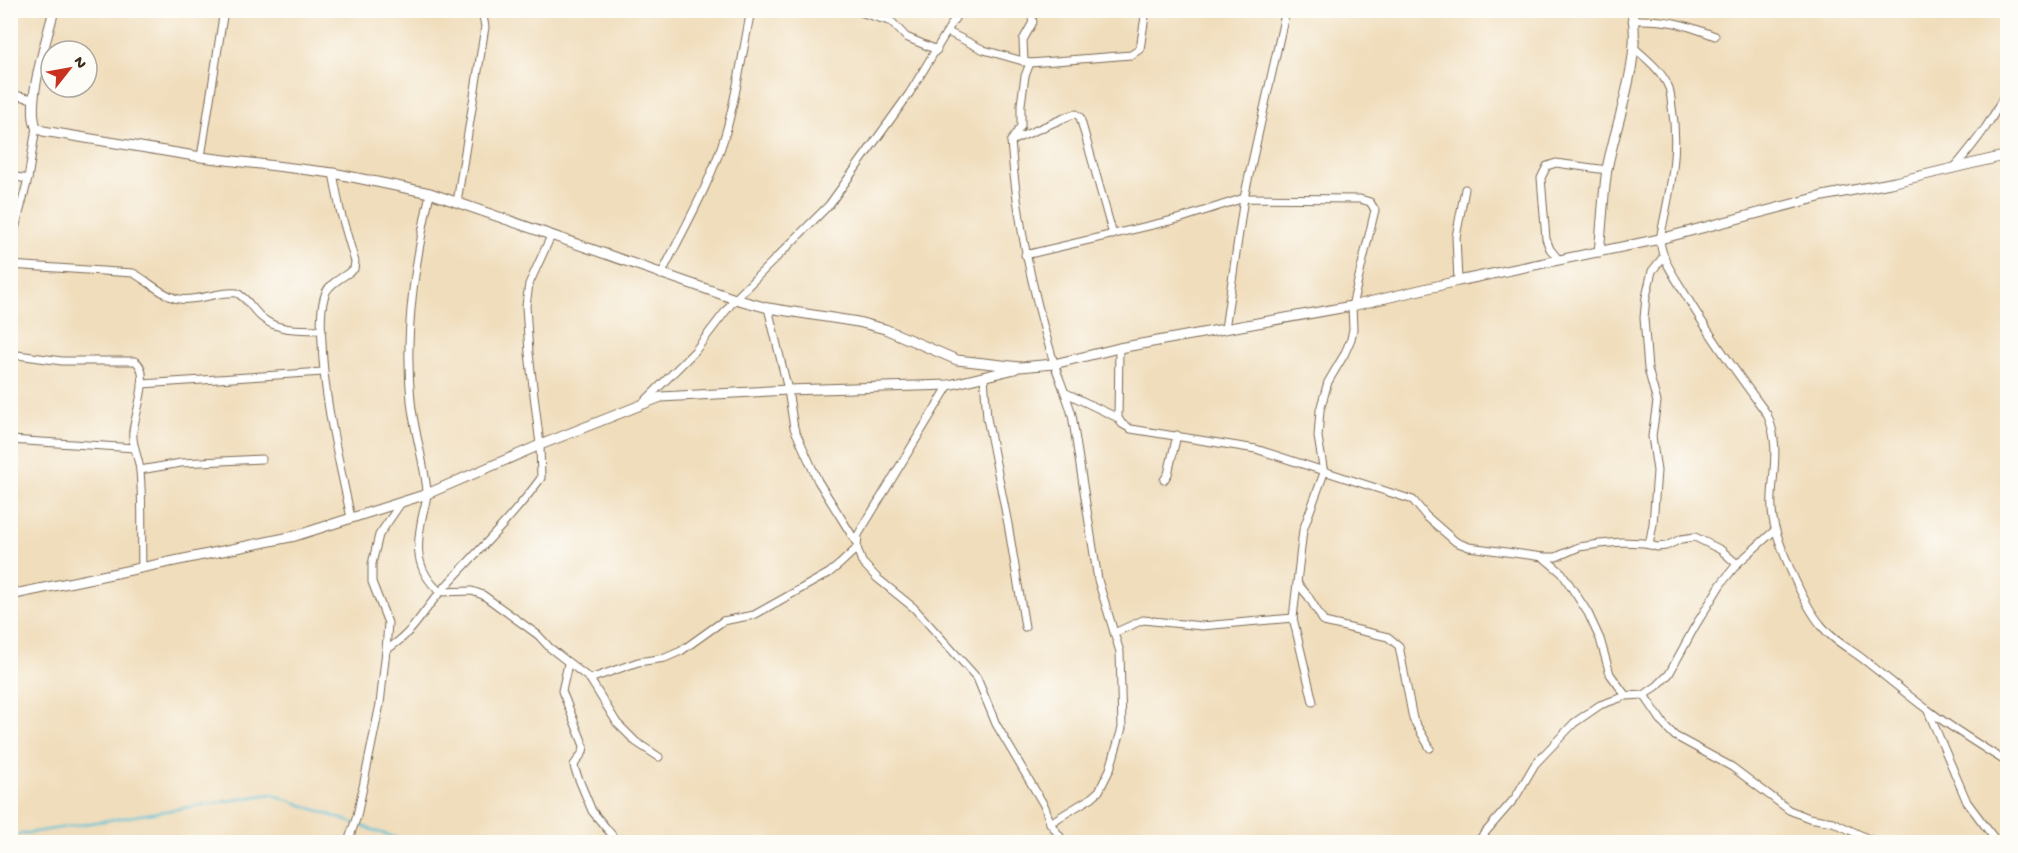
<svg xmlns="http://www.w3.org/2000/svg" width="2018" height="853" viewBox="0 0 2018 853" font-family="'Gochi Hand',sans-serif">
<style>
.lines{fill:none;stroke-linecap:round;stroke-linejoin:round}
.stream{stroke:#5bc0d9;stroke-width:2}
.street-casing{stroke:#7a6955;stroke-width:9}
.secondary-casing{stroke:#7a6955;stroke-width:11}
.street{stroke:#fff;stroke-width:7}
.secondary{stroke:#fff;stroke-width:9}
</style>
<rect width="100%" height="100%" fill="#fdfcf7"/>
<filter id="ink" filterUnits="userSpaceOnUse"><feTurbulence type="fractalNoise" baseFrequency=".0167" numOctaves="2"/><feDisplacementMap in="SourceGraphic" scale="12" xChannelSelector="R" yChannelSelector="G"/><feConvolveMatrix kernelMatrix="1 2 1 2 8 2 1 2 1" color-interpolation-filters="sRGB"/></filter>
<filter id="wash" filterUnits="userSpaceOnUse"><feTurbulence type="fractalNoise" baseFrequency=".008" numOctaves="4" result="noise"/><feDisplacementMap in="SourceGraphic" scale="24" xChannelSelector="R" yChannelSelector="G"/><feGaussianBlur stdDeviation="1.35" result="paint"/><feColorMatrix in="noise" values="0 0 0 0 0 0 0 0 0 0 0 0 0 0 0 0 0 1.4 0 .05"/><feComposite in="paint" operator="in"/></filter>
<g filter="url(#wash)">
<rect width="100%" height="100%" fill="#f0ddbb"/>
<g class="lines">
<path class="stream" d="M10 836 271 794 407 842"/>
</g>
</g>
<g filter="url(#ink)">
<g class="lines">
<defs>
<g id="street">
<path d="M485 10 497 13 526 10"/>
<path d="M853 10 892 22 906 37 937 50"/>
<path d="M1634 20C1667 19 1684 24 1715 36"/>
<path d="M948 32 984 50 1030 63 1131 55 1140 49 1146 10"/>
<path d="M1633 47C1647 59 1662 71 1669 88 1671 94 1671 101 1672 107 1680 153 1669 194 1660 239 1661 259 1675 277 1685 294 1710 336 1738 375 1767 414 1786 457 1763 492 1776 531 1784 557 1804 605 1821 625 1832 640 1849 648 1863 659 1885 676 1906 694 1928 710 1953 729 1981 746 2008 763"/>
<path d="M1024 62 1023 40 1033 22 1030 10"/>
<path d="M1030 63 1025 76 1021 104V126L1011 141C1016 216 1032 291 1054 363 1060 381 1067 397 1072 415L1098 580 1120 652 1122 728 1110 769 1099 791 1091 798 1050 823"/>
<path d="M10 94 33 99"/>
<path d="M1011 141 1071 115 1076 114 1080 117 1113 235"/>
<path d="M201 157 224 10"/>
<path d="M1954 168C1976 142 1995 118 2008 86"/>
<path d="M333 173 340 210 355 262 354 269C345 276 331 282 326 292 320 307 321 326 322 342 324 402 339 460 351 518"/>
<path d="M10 176 28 179"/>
<path d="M430 193C415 264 404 329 411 401 414 431 424 461 427 491 427 498 425 506 423 513 416 545 414 569 440 592L472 591 483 595 538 635 550 648 590 679 638 662 665 658 681 651 723 621 754 615 829 573 840 564 857 548"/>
<path d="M457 202 485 27 482 10"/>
<path d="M10 248 28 179 36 127"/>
<path d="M1025 255 1182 218 1244 198 1360 199 1370 202 1375 210 1352 306 1353 329 1351 339 1344 355 1328 382 1320 410 1318 437 1324 473 1303 530 1293 618 1313 702"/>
<path d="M1559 260 1550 249 1546 239 1541 178 1547 166 1556 163 1607 170"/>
<path d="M10 265 133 273C147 280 164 297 179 299 197 302 218 291 237 293 248 299 252 309 261 317 278 332 300 329 322 330"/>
<path d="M661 275C684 228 711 183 726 132 737 93 743 51 751 10"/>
<path d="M1458 281 1456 237 1465 189"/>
<path d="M768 308 788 390 794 428 818 481 856 542"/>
<path d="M1225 329 1244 198 1286 10"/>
<path d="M10 354 62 361H135C152 371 135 414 133 431 131 444 139 457 140 471 143 503 141 536 142 568"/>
<path d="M984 376 987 418 1008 524 1025 627"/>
<path d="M142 384 323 372"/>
<path d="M949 385 858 535 857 548 862 562 877 578 914 608 977 678 996 724 1045 807 1050 823 1064 842"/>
<path d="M1066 393 1118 418 1122 424 1131 429 1256 449 1413 500 1426 516 1456 542 1469 547 1543 557 1562 573 1588 613 1600 639 1610 674 1626 696"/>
<path d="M643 403 695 351 735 299 829 205 909 94 960 10"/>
<path d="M1118 418 1119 348"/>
<path d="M10 440 135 448"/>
<path d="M140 470 181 463 262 459"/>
<path d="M1164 480 1168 474 1177 435"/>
<path d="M1649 545 1653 524 1657 471 1652 436 1657 402 1648 369 1644 318 1646 297 1652 271 1664 256"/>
<path d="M1543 557H1556L1579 547 1600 544 1622 542 1644 543 1657 547 1666 546 1681 539 1695 537 1721 550 1737 564"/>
<path d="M1298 584 1308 596 1324 622 1388 637 1399 646 1413 719 1430 748"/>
<path d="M1114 633 1143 620 1202 626 1293 618"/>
<path d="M386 650C415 632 421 613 442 590 476 553 511 519 541 478L540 445 529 353 526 306 529 284 551 236"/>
<path d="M568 664 562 691 584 746 583 752 574 765 575 770 592 811 612 835"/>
<path d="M590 679 617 723 636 742 659 757"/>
<path d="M1644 695 1665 726 1675 736 1732 767 1789 810 1809 818 1833 822 1875 842"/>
<path d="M1928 711 1967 802 1997 842"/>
<path d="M348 842 357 816 380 704 386 650 388 623 372 582V564L379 535 401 503"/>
<path d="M1477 842 1515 798 1535 764 1574 723 1600 705 1626 696 1644 695 1657 686 1669 674 1694 628 1721 584 1737 564 1775 530"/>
</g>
<g id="secondary">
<path d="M54 10C47 39 26 101 36 127L43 131 201 157 333 173 430 193 735 299 768 308 858 322 885 329 957 360 1020 367 1054 364 1119 348 1352 306 1458 281 1660 239 1823 196 1895 182 2008 155"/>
<path d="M1599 252C1602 225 1603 197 1607 169 1615 126 1644 52 1631 10"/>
<path d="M10 595 295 536 427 494 540 445 661 397 788 390 949 385 1015 369"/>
</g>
</defs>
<use href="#street" class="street-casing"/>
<use href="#secondary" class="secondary-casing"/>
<use href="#street" class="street"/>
<use href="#secondary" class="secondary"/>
</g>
</g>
<rect width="2018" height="853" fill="none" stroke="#fdfcf7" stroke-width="36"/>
<g transform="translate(69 69) rotate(59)"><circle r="28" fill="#fdfcf7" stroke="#afa8a0" stroke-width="1.5"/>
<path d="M0-4.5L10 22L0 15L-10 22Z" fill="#c8321e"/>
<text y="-9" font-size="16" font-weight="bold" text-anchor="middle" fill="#3b2a1e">N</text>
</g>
</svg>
